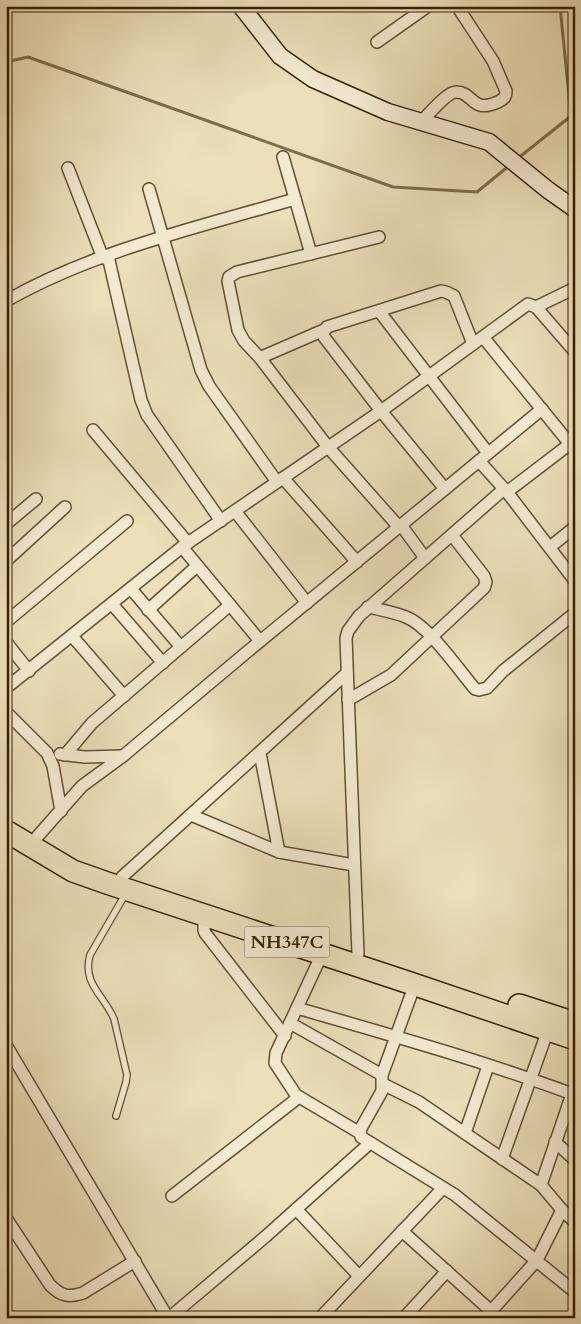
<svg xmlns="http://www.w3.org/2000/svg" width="581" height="1324" viewBox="0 0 581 1324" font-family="Cardo,serif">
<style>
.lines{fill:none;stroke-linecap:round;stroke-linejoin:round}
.stream{stroke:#7e6c4b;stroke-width:3}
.lane-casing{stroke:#645030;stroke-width:8}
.street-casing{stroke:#645030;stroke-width:14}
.secondary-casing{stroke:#372002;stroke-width:19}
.highway-casing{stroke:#372002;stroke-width:24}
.lane{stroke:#f3ead2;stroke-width:5.5}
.street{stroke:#f3ead2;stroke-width:11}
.secondary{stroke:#f3ead2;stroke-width:16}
.highway{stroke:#ecdfba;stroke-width:21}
.labels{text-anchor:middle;stroke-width:4.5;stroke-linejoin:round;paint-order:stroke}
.shield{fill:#f3ead2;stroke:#6f5d40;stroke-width:1}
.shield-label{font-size:18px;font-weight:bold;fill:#372002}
</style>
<rect width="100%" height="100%" fill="#ecdfba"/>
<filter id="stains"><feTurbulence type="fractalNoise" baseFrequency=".004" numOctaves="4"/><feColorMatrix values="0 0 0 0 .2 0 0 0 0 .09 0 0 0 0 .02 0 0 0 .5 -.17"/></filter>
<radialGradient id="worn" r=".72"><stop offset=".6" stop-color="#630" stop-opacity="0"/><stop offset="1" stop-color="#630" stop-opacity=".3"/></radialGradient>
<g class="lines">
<g class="stream">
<path d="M6 62 28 57 393 187 477 192 510 165"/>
<path d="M517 159 571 116 560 6"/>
</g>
<defs>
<path id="lane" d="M116 1116 126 1082 127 1075 114 1019C104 995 82 984 90 955L126 893"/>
<g id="street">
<path d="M377 42 428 6"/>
<path d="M421 122C428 115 447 92 456 92 474 92 471 114 498 102 504 99 506 97 506 91L493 61 457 6"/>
<path d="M283 157 311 254"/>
<path d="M68 168 103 258"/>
<path d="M149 189 201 370 209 386 277 482"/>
<path d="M379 237 237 272 229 277 228 281 238 330 244 341 260 358 328 447 399 527"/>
<path d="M108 256 141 400 147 415 221 521"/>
<path d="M6 301C93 251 199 227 295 199"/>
<path d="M536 307 575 288"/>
<path d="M379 311 488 453"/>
<path d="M483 337 570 444"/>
<path d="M264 356 324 330"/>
<path d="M93 430 188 543"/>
<path d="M479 461 507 492 575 581"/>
<path d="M283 478 357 562"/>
<path d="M445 489 381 411 324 337 323 333 327 327 441 291 446 292 454 296 473 344"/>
<path d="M507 492 575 440"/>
<path d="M235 511 307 603"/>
<path d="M6 524 36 499"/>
<path d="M401 525 425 558"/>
<path d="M182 547 260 641"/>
<path d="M550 547 575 527"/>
<path d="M6 561 65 507"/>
<path d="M131 589 181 647"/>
<path d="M112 604 163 663"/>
<path d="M368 607C381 610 394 612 406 617 429 626 458 669 475 689L479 690 487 688 503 671 575 613"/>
<path d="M148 610 197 566"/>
<path d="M6 622 127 521"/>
<path d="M72 636 124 696"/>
<path d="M6 642 29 671"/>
<path d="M6 688 182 547 381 411 528 304 536 307 575 352"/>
<path d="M348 700 391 675 484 588 486 582 484 576 452 535"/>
<path d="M6 712 47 753 53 766 61 811"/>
<path d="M260 753 279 852"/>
<path d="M60 754 84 757 123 756"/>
<path d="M65 755 92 723 230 605"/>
<path d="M191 815 279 852 354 865"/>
<path d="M37 837 82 786 123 756 247 652 542 409"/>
<path d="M122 877 347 673"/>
<path d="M204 915V930L205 933 285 1036"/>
<path d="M322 954 276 1053 275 1063 296 1095 360 1133"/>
<path d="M358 954 346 638 348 631 359 616 504 489"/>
<path d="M415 984 382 1075V1091L360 1130 361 1137 455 1195 575 1292"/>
<path d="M297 1008C390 1035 484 1061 575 1095"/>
<path d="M290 1023 382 1075"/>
<path d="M6 1045 168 1318"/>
<path d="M383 1084 419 1102 541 1185"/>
<path d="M572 1094 541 1185 562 1210 575 1222"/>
<path d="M465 1133 488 1066"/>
<path d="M555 1142 575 1160"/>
<path d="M502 1159 548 1030"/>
<path d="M172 1196 299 1097"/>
<path d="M296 1209 359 1276"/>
<path d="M6 1218 50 1285C61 1296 69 1298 83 1293L135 1261"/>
<path d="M402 1231 491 1311"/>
<path d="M169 1318 265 1237 370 1143"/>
<path d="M320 1318 443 1188"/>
<path d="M404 1318 447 1271"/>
<path d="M485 1318 537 1260 562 1210"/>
</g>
<path id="secondary" d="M241 6 280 56 313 79 388 112 489 142 548 190 575 209"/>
<g id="highway">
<path d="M6 831 73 871 107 883 407 982 575 1039"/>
<path d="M519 1005 575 1023"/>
</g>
</defs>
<use href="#lane" class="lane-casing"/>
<use href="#street" class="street-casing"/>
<use href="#secondary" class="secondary-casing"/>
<use href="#highway" class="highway-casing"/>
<use href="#lane" class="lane"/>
<use href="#street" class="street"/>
<use href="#secondary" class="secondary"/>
<use href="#highway" class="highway"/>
</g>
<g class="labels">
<rect class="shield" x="244.5" y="926.5" width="85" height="31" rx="4"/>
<g class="shield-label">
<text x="287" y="948">NH347C</text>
</g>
</g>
<rect width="581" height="1324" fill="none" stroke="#ecdfba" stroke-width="25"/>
<rect x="8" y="8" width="566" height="1309" fill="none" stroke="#372002" stroke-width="2.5"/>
<rect x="12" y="12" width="556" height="1299" fill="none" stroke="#372002"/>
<rect width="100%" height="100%" filter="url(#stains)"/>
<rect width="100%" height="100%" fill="url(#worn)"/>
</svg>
